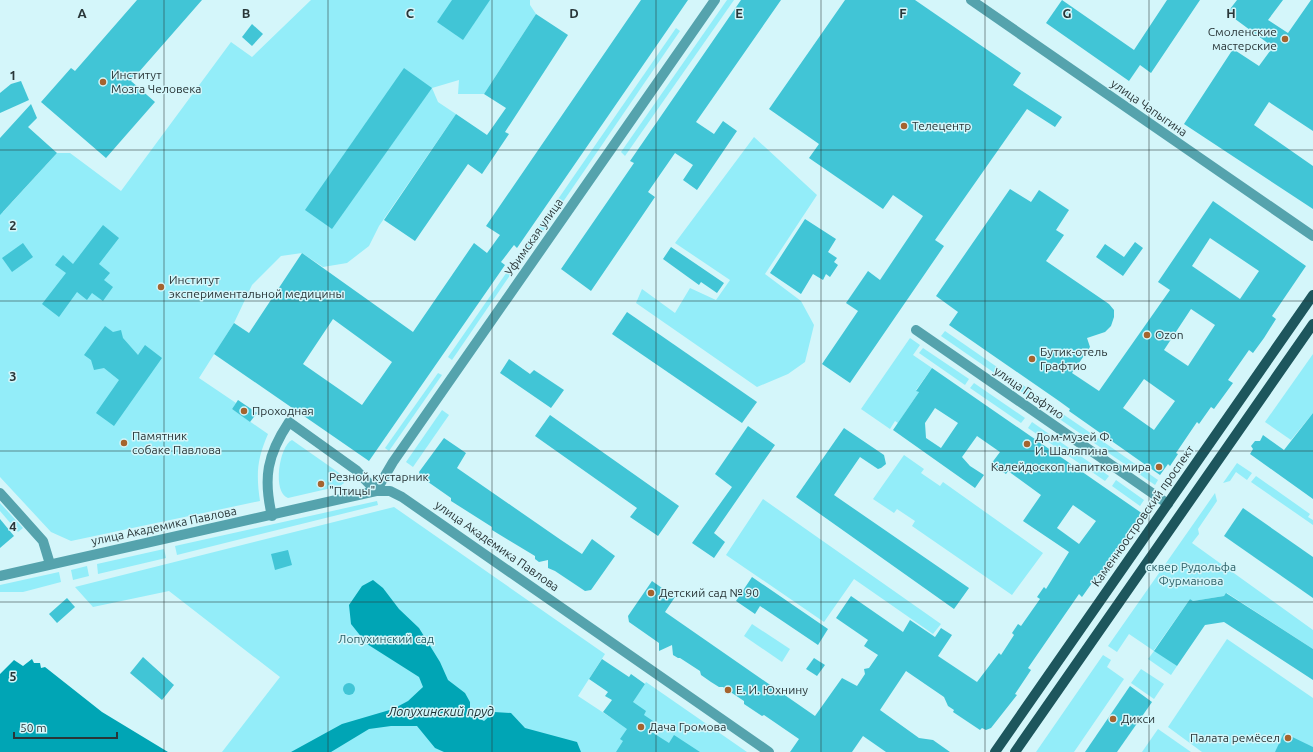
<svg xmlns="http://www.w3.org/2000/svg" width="1313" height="752" viewBox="0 0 1313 752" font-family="Ubuntu,sans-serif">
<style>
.green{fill:#93edf9}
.water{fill:#00a5b5}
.building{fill:#41c5d6;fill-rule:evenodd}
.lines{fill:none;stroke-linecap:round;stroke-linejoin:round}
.minor{stroke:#55a3ad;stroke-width:10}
.major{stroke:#1d565d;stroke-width:10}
.grid{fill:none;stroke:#293638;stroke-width:1;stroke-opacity:0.55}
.poi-dot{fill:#a5642f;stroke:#d4f6fa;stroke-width:1.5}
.labels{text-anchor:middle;stroke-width:3;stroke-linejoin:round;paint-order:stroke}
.poi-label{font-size:12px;fill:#293638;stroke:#d4f6fa;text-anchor:start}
.street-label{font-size:12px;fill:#293638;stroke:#d4f6fa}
.park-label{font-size:12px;fill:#2b6067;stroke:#d4f6fa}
.water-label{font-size:13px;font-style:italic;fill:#192f32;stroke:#d4f6fa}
.grid-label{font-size:13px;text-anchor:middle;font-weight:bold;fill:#293638;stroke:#d4f6fa;stroke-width:3;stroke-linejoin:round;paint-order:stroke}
</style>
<rect width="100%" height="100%" fill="#d4f6fa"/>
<g class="green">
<path d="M311 0H530V5L536 14 484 94H458L459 80 432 88 438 102 456 114 379 226 369 246 347 263 323 267 302 253 281 256 252 285 234 323 199 378 236 403 232 409 268 434C257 459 256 474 260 501L71 541 51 532 0 477V209L3 212 57 153H70L121 191 231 42 252 57Z"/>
<path d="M727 0H734L625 156 621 152Z"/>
<path d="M676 28 680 31 530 250 525 247Z"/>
<path d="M754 137 817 195 765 274 801 301 814 325 805 362 788 374 757 387 636 303 642 289 675 313 690 288 716 300 730 280 675 243Z"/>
<path d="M511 266 515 268 452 360 448 357Z"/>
<path d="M945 331 1046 401 1042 406 941 336Z"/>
<path d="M910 338 920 345 913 355 932 368 916 390 919 392 898 423 895 421 890 429 861 409Z"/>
<path d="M923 348 969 379 965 385 919 353Z"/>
<path d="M1313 354V413L1291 440 1265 422Z"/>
<path d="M438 373 442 375 389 451 385 448Z"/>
<path d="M974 383 1025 418 1021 423 970 388Z"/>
<path d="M1054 408 1092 434 1088 439 1051 413Z"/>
<path d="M442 410 449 415 413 467 406 462Z"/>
<path d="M1032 422 1109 476 1105 481 1028 428Z"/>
<path d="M1098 438 1158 480 1155 485 1094 443Z"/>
<path d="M292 440 342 475 344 483 340 486 288 498C272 493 279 446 292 440Z"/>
<path d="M904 455 924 469 921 473 940 486 943 482 1043 553 1012 595 912 526 915 521 897 509 894 513 873 499Z"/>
<path d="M1237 463 1252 473 1247 480 1236 472 1230 481 1223 483Z"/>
<path d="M1256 476 1310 514 1308 517 1313 520V525L1251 482Z"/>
<path d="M1116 480 1144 500 1140 506 1112 486Z"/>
<path d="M1215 493 1217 501 1198 529 1199 534 1192 543 1313 630V649L1227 593 1224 596 1193 601 1190 599 1154 650 1177 666 1171 675 1148 659 1154 651 1129 634 1117 652 1108 646Z"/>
<path d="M763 499 941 624 933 634 854 579 824 622 726 555Z"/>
<path d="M377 501 378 505 177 555 175 546Z"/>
<path d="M0 503 23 528 18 532 0 511Z"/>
<path d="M394 507 605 654 578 696 619 723 646 682 747 752H222L280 677 169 591 93 607 75 587Z"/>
<path d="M164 549 166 558 98 574 97 564Z"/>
<path d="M87 566 89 576 73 580 71 570Z"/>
<path d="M59 572 61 582 23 592H0V585Z"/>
<path d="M752 624 790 649 782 662 744 636Z"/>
<path d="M1227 639 1313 698V752H1202L1168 727Z"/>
<path d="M1103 655 1111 660 1107 667 1124 679 1074 752H1036Z"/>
<path d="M1141 669 1164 684 1154 699 1131 683Z"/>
<path d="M1158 729 1191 752H1142Z"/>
</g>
<g class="water">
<path d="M373 580 383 588 399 609 419 628 440 662 448 680 465 693 470 702V713L484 721 494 712 511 713 525 728 577 742 581 752H444L435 748 417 726H391L369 729 331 752H291L342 724 393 709 408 701 423 687 419 677 367 644 351 624 349 605 362 586Z"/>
<path d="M32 659 34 663H40L41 668 45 667 102 712 168 752H0V674L14 660 23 666Z"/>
</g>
<g class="building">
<path d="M137 0H202L131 81 155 102 106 158 41 102 71 68 75 71Z"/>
<path d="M452 0H490L463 40 437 22Z"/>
<path d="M641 0H688L517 248 514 245 501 262 505 265 369 461 214 354 234 323 249 333 302 253 413 332 474 243 487 253 500 235 486 226ZM333 319 392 362 362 405 303 364Z"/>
<path d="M741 0H781L696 122 714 134 723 121 737 131 697 190 683 180 693 165 675 153 648 192 655 197 591 291 561 269 634 163 630 161Z"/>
<path d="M845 0H915L1021 73 1013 85 1062 117 1055 127 1027 109 935 240 944 246 850 383 822 364 858 311 846 303 868 271 880 280 923 216 893 195 883 209 809 158 819 144 769 109Z"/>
<path d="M1062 0 1134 50 1167 0H1200L1151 73 1140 65 1129 81 1046 23Z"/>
<path d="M1237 0H1283L1268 20 1288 33 1311 0H1313V131L1269 102 1254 125 1313 166V209L1184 124 1233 49 1259 66 1273 47 1227 13Z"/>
<path d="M536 14 568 35 505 132 509 134 482 174 468 164 415 241 384 220 456 114 487 135 506 108 484 94Z"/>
<path d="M252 24 263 34 252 46 242 37Z"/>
<path d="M404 68 432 88 332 229 305 210Z"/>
<path d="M21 81 29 100 0 113V93L11 84Z"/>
<path d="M31 104 37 118 28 127 57 153 0 215V138Z"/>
<path d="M1010 189 1031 202 1039 190 1069 210 1056 230 1064 235 1046 261 1109 304 1114 310V317L1111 326 1105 332 1087 338 1090 347 1072 373 1099 391 1170 290 1158 282 1213 201 1306 266 1272 316 1276 319 1264 338 1253 353 1249 350 1228 380 1233 383 1214 409 1211 407 1199 424 1197 422 1176 453 1178 454 1170 466 1168 464 1160 475 1069 411 1070 409 1059 401 949 325 958 312 936 296ZM1210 238 1259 271 1240 299 1192 266ZM1191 309 1215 325 1188 366 1164 350ZM1144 379 1175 401 1154 430 1123 408Z"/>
<path d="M805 219 836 239 828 252 837 258 834 262 838 265 830 277 826 274 823 280 813 274 801 294 770 273Z"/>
<path d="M103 225 119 238 99 264 110 273 104 280 113 287 103 301 92 293 87 300 77 292 59 317 42 304 66 273 55 265 63 255 73 264Z"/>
<path d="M1135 242 1143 248 1123 276 1096 257 1105 244 1124 257Z"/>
<path d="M23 243 33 257 12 272 2 258Z"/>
<path d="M671 247 724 283 717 293 701 282 699 285 663 259Z"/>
<path d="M627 312 757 402 742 423 612 334Z"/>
<path d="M105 326 113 332 121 330 123 338 138 355 145 345 162 358 114 426 96 413 119 380 104 368 94 370 91 360 84 355Z"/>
<path d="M509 359 530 374 534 370 564 390 551 408 500 373Z"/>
<path d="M932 368 1143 514 1102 575 1099 573 1082 597 1079 594 1028 668 1031 670 1015 694 1017 695 991 728 986 730 982 728 980 730 953 712 954 710 948 706 944 697 906 671 880 710 919 738 933 740 950 752H886L863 736 852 752H790L799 739 764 715 762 716 744 704V701L723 687H719L711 682 701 675 700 671 680 658H678L673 655 672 645 659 651V643L629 622 628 616 652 581 675 597 665 612 815 716 842 678 857 686 865 674 864 669 869 668 878 655 864 646 868 640 836 618 851 596 903 632 910 620 935 637 941 628 952 635 938 656 977 682 999 653 1001 655 1014 635 1012 633 1018 624 1021 626 1040 599 1037 597 1044 587 1046 589 1069 552 1023 521 1041 495 1008 471 1006 474 991 464 1000 452 977 436 962 457 970 466 984 475 975 488 893 430 919 392 916 391ZM935 408 958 423 941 448 926 438 925 423ZM1073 505 1096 521 1079 544 1057 528Z"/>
<path d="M238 400 257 413 250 422 232 409Z"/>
<path d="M1313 413V499L1250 454 1253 449 1251 446 1255 441H1260L1263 435 1284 450Z"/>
<path d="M550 415 679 506 658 536 630 517 637 508 535 436Z"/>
<path d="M748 426 775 445 714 533 725 542 714 558 692 543 732 487 715 474Z"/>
<path d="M844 428 884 455 886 464 881 468 878 469 860 457 834 495 969 588 954 609 796 497Z"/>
<path d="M444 438 466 453 457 468 561 540 582 554 592 539 615 556 591 590 585 591 555 571 548 568V560L539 562 535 559V556L492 530V527L451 501V498L421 477 419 472Z"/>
<path d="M1243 508 1313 557V598L1224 536Z"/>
<path d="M0 519 14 536 0 548Z"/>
<path d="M288 550 292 565 275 570 271 554Z"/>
<path d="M752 577 828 629 818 645 760 606 755 614 736 601Z"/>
<path d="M1226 593 1313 649V680L1224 622 1205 625 1177 666 1154 651 1190 599 1193 601 1224 596Z"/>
<path d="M67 598 75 607 57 623 49 614Z"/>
<path d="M143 657 174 685 162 700 130 673Z"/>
<path d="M814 658 825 665 817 676 806 669Z"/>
<path d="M602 659 629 677 631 674 645 684 633 702 646 711 644 715 656 723 650 731 669 743 674 735 700 752H616L623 741 620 739 627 729 603 712 612 700 605 696 608 692 589 679Z"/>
<circle cx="349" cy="689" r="6"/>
<path d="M1130 686 1152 702 1117 752H1085Z"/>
<path d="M1284 733 1313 747V752H1275Z"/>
</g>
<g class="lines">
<g class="minor">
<path d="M971 0 1313 236"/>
<path d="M916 330 1168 504"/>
<path d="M376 491 393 462 715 0"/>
<path d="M0 493 43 541 50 564"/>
<path d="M272 516C263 478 267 455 289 422L356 470 376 491"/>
<path d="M0 576 376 491H390L402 497 769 752"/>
</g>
<g class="major">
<path d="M995 752 1313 295"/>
<path d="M1015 752 1313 324"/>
</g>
</g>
<path class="grid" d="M164 0V752M328 0V752M492 0V752M656 0V752M821 0V752M985 0V752M1149 0V752M0 150H1313M0 301H1313M0 451H1313M0 602H1313"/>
<g class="poi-dot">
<circle cx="1285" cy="39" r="4"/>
<circle cx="103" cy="82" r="4"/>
<circle cx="904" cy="126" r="4"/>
<circle cx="161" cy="287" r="4"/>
<circle cx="1147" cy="335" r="4"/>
<circle cx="1032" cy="359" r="4"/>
<circle cx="244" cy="411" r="4"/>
<circle cx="124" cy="443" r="4"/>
<circle cx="1027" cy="444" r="4"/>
<circle cx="1159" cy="467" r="4"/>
<circle cx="321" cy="484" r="4"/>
<circle cx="651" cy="593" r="4"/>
<circle cx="728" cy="690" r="4"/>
<circle cx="1113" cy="719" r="4"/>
<circle cx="641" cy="727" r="4"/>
<circle cx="1288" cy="738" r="4"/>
</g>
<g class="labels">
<g class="poi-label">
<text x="1277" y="36" text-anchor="end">Смоленские<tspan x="1277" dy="14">мастерские</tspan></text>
<text x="111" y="79">Институт<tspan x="111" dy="14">Мозга Человека</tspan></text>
<text x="912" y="130">Телецентр</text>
<text x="169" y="284">Институт<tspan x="169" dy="14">экспериментальной медицины</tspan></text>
<text x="1155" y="339">Ozon</text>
<text x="1040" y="356">Бутик-отель<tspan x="1040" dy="14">Графтио</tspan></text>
<text x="252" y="415">Проходная</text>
<text x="132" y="440">Памятник<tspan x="132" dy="14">собаке Павлова</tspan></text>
<text x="1035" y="441">Дом-музей Ф.<tspan x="1035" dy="14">И. Шаляпина</tspan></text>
<text x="1151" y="471" text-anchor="end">Калейдоскоп напитков мира</text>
<text x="329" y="481">Резной кустарник<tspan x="329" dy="14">"Птицы"</tspan></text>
<text x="659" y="597">Детский сад № 90</text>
<text x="736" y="694">Е. И. Юхнину</text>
<text x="1121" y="723">Дикси</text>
<text x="649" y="731">Дача Громова</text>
<text x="1280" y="742" text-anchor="end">Палата ремёсел</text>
</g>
<g class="street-label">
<text transform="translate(1149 108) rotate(35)" y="4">улица Чапыгина</text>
<text transform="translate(534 237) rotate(-55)" y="4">Уфимская улица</text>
<text transform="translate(1029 393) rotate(35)" y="4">улица Графтио</text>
<text transform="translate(1143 516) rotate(-55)" y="4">Каменноостровский проспект</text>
<text transform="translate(164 526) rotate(-12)" y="4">улица Академика Павлова</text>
<text transform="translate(497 546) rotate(35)" y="4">улица Академика Павлова</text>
</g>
<g class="park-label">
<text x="1191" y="571">сквер Рудольфа<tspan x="1191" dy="14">Фурманова</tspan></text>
<text x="386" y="643">Лопухинский сад</text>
</g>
<g class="water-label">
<text x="441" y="716">Лопухинский пруд</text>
</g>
</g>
<g class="grid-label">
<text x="82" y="18">A</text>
<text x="246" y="18">B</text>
<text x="410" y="18">C</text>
<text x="574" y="18">D</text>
<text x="739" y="18">E</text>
<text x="903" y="18">F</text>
<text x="1067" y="18">G</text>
<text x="1231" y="18">H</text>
<text x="13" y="80">1</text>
<text x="13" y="230">2</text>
<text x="13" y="381">3</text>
<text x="13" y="531">4</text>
<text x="13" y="681">5</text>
</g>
<path d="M14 732v6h103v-6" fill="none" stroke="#293638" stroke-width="2"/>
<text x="20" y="732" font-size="12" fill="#293638" stroke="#d4f6fa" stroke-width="3" paint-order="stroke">50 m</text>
</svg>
